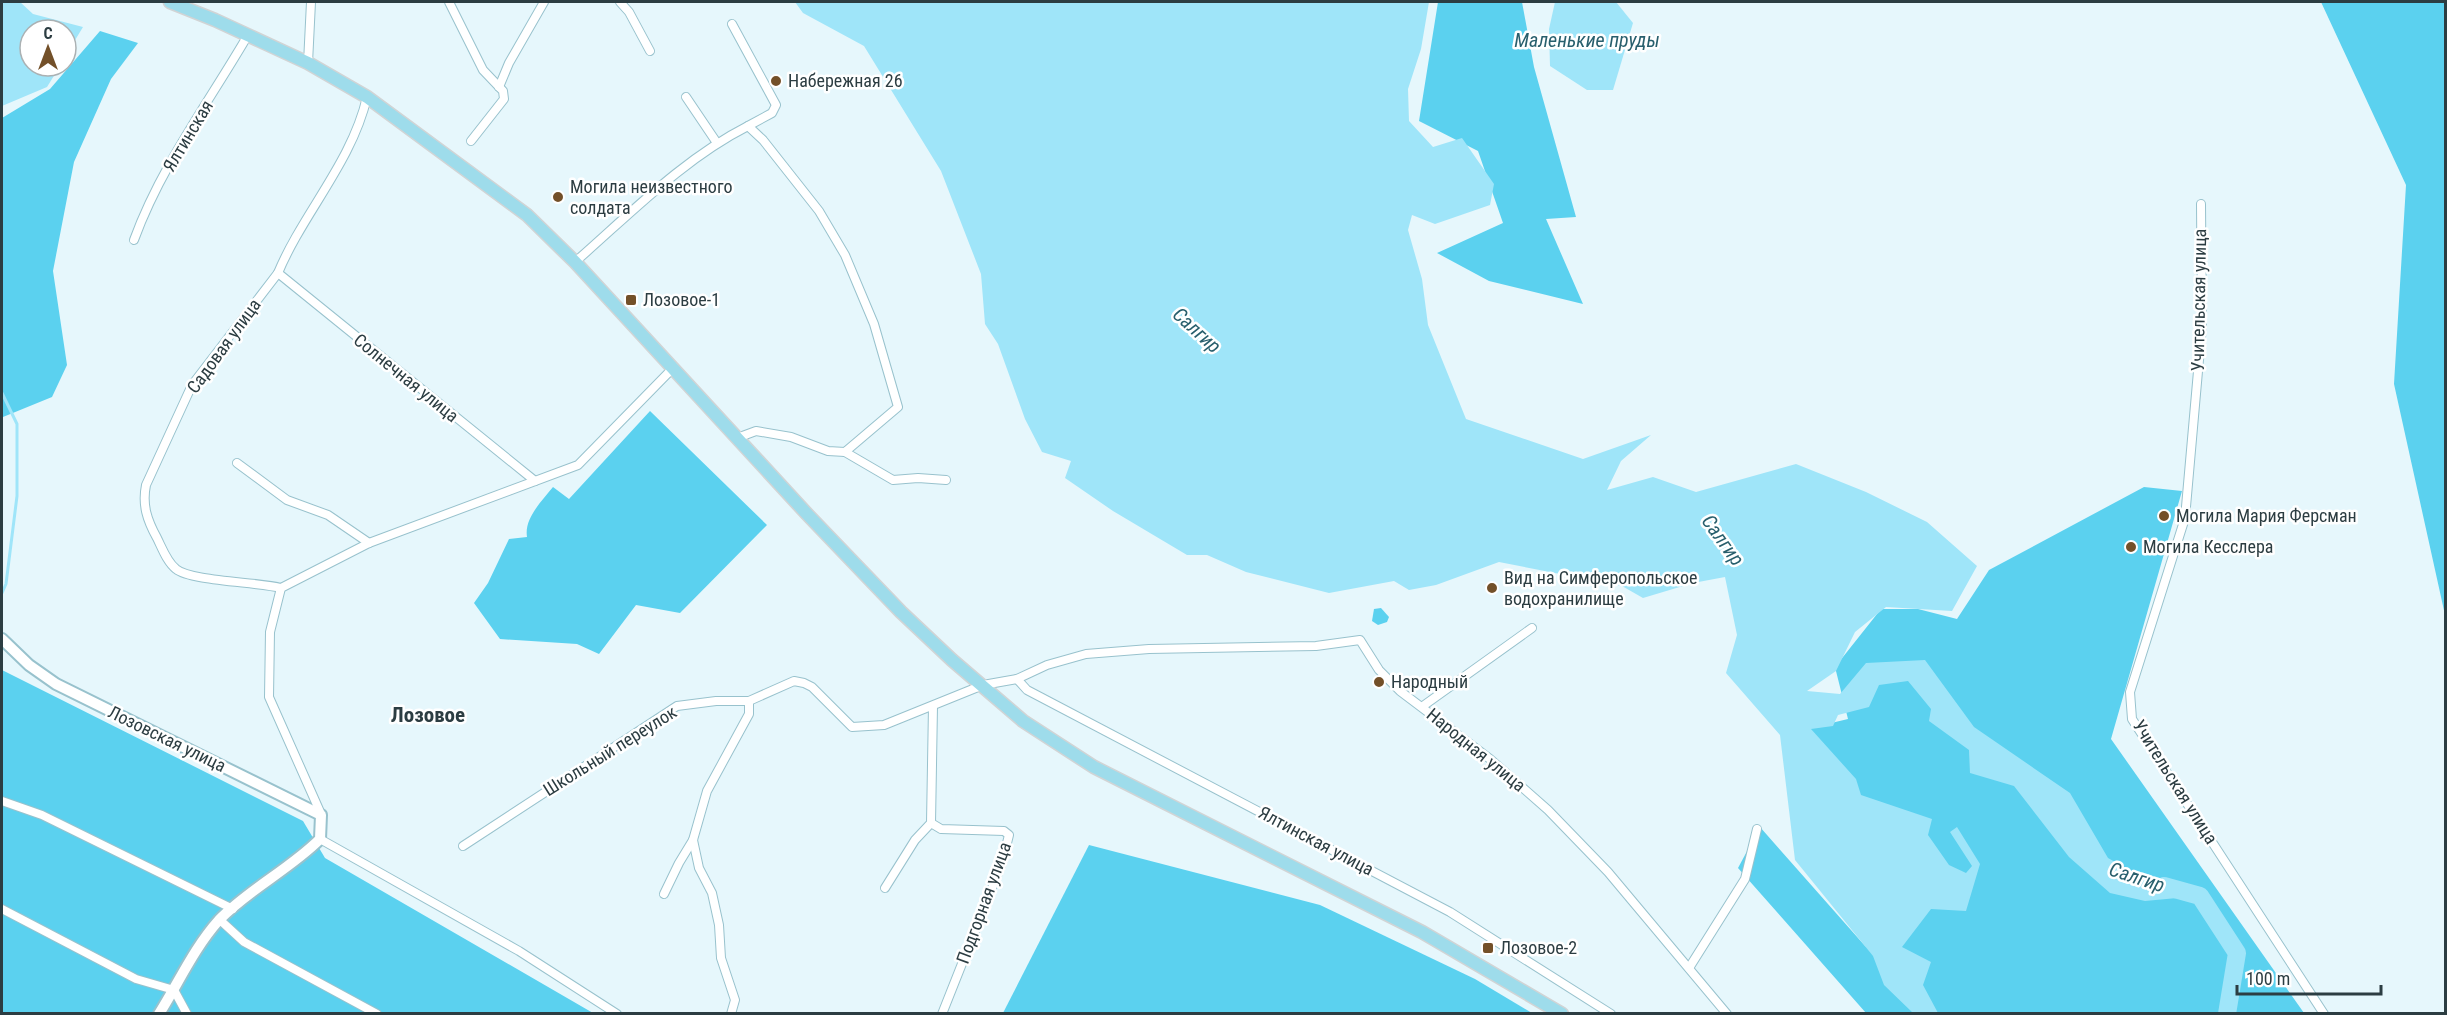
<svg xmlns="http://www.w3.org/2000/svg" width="2447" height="1015" viewBox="0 0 2447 1015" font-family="'Roboto Condensed',sans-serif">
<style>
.green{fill:#5bd1ef}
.water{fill:#9fe5f9}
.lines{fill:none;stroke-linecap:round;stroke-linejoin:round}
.stream{stroke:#9fe5f9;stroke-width:3}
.river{stroke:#9fe5f9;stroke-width:18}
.street-casing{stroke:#98c2cd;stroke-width:10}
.secondary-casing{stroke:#98c2cd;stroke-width:14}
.primary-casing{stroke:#d1d4d5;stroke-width:15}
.street{stroke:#fff;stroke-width:8}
.secondary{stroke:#fff;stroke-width:10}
.primary{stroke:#9edceb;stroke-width:12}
.poi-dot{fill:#735029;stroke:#fff;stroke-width:2}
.labels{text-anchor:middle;stroke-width:5;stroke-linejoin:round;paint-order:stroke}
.poi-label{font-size:18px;fill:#2c3d42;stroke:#fff;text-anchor:start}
.street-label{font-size:18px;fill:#2c3d42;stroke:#fff}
.water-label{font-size:20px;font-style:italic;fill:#285f6d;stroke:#fff}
.quarter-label{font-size:21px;font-weight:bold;fill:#2c3d42;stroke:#fff}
</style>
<rect width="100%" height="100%" fill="#e6f7fc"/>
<g class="green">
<path d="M1438 2H1522L1534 67 1576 217 1546 219 1583 304 1489 281 1437 253 1503 223 1478 151 1419 121Z"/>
<path d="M2321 2H2445V615L2394 384 2406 185Z"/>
<path d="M100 31 138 43 111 79 74 162 53 271 67 365 52 397 3 417 2 118 50 89Z"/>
<path d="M650 411 767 525 680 613 636 605 599 654 577 644 500 639 474 603 488 583 509 539 527 537C524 518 542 501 553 487L569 499Z"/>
<path d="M2144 487 2182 491 2111 739 2304 1013H1866L1738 868 1760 827 1866 947 1802 730 1848 719 1835 667 1881 609H1918L1957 619 1989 570Z"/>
<path d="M1381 608 1389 617 1387 622 1378 625 1372 621 1374 609Z"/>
<path d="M2 670 303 821 325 858 593 1013H2Z"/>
<path d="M1089 845 1320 905 1475 979 1532 1013H1003Z"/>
</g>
<g class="water">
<path d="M2 2H20L33 14 83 27 66 55V30H30V66H60L47 87 2 106Z"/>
<path d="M795 2H1429L1421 49 1408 89 1409 121 1433 147 1462 138 1494 184 1490 205 1435 224 1412 215 1408 230 1422 279 1428 325 1466 419 1583 459 1651 435 1621 461 1607 490 1653 477 1696 492 1796 464 1866 492 1927 522 1977 566 1952 611 1886 607 1855 632 1836 671 1807 691 1840 694 1866 663 1925 660 1974 727 2070 793 2108 858 2142 877 2187 886 2188 897 2145 901 2110 893 2069 857 2014 786 1970 773 1969 750 1929 721 1931 709 1908 681 1879 685 1869 707 1838 715 1833 726 1811 729 1856 779 1861 795 1932 819 1928 835 1949 865 1966 873 1972 866 1950 832 1957 827 1980 864 1966 911 1931 909 1902 947 1931 962 1923 985 1938 1013H1913L1884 985 1873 956 1795 860 1780 735 1726 673 1737 635 1725 577 1693 583 1643 598 1622 586 1499 562 1436 585 1409 590 1394 581 1329 593 1246 572 1207 555H1187L1113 511 1065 478 1071 461 1042 452 1025 419 998 344 985 324 981 274 941 171 864 46 803 13Z"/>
<path d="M1555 2H1616L1633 23 1613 90H1587L1550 66 1549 29Z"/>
</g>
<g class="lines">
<path class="stream" d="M2 393 17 424V496L6 584 2 593"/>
<path class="river" d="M2164 886 2200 896 2237 953 2227 1014"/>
<defs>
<g id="street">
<path d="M449 2 483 70 503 91 504 99 471 141"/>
<path d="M620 2 629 12 650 51"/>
<path d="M732 24 776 105 772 113 748 126 763 140 819 211 845 255 874 324 898 407 845 452 828 451 791 437 756 431 737 438"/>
<path d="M308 63 311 2"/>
<path d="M499 87 509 63 544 2"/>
<path d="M686 97 717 143"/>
<path d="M2201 204 2202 326 2185 518 2130 692 2132 719 2324 1014"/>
<path d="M134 240C161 166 209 102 248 35"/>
<path d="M575 262C630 214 683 159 748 126"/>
<path d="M278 273 535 481"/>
<path d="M845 452 893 480 918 478 946 480"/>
<path d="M237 463 287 500 328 515 369 543"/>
<path d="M281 588C258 582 190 581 176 569 167 562 162 548 157 538 147 520 142 505 146 485L192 385 278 273C303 213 352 162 367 97"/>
<path d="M1017 679 1027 690 1450 912 1611 1014"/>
<path d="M1423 706 1532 628"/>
<path d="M2 801 42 815 233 909"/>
<path d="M321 814 269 697 270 632 281 588 369 543 578 465 674 367"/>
<path d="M931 823 941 829 1004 831 1009 835 1002 863 942 1014"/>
<path d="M320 839 519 951 617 1014"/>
<path d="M463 846 677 706 716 701H749L794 681 804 683 812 687 852 727 884 725 983 685 1017 679 1047 665 1086 654 1149 649 1316 646 1360 640 1379 670 1400 691 1490 759 1548 810 1608 872 1727 1014"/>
<path d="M885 888 915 840 931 823 933 706"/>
<path d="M664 894 679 863 693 840"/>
<path d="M2 909 136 979 174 990 187 1014"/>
<path d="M220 920 244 942 377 1014"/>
<path d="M1689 968 1745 879 1757 829"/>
<path d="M731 1014 735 1000 721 958 719 925 712 893 699 868 693 840 707 791 749 714V701"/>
</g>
<path id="secondary" d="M2 639 29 665 56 684 321 815 320 839C290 869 249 889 219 920 194 948 179 982 159 1014"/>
<path id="primary" d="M170 2 215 20 308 63 367 97 527 215 575 262 807 514 901 612 952 660 1023 721 1094 767 1422 932 1562 1014"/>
</defs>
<use href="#street" class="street-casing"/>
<use href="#secondary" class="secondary-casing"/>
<use href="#primary" class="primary-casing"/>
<use href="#street" class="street"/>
<use href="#secondary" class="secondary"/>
<use href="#primary" class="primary"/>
</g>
<g class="poi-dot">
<circle cx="776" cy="81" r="6"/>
<circle cx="558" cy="197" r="6"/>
<rect x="625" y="294" width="12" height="12" rx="3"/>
<circle cx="2164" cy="516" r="6"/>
<circle cx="2131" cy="547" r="6"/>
<circle cx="1492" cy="588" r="6"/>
<circle cx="1379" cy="682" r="6"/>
<rect x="1482" y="942" width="12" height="12" rx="3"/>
</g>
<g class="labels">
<g class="poi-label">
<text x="788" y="87">Набережная 26</text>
<text x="570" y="193">Могила неизвестного<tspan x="570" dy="21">солдата</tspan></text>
<text x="643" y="306">Лозовое-1</text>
<text x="2176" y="522">Могила Мария Ферсман</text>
<text x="2143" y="553">Могила Кесслера</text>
<text x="1504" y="584">Вид на Симферопольское<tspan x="1504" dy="21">водохранилище</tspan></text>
<text x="1391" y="688">Народный</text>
<text x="1500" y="954">Лозовое-2</text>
</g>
<g class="street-label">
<text transform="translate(188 136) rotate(-59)" y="6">Ялтинская</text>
<text transform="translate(2199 300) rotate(-89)" y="6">Учительская улица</text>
<text transform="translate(224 346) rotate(-54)" y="6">Садовая улица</text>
<text transform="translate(406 378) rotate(39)" y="6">Солнечная улица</text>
<text transform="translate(167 739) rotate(26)" y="6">Лозовская улица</text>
<text transform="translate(1476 750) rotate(39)" y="6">Народная улица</text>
<text transform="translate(610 751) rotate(-32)" y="6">Школьный переулок</text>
<text transform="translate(2175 782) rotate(58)" y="6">Учительская улица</text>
<text transform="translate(1316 841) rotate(28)" y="6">Ялтинская улица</text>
<text transform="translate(984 903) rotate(-70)" y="6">Подгорная улица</text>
</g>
<g class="water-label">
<text x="1587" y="47">Маленькие пруды</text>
<text transform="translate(1197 330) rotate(42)" y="7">Салгир</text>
<text transform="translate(1723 540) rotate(54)" y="7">Салгир</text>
<text transform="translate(2137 877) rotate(18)" y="7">Салгир</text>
</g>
<g class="quarter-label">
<text x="428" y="722">Лозовое</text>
</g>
</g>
<rect width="2447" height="1015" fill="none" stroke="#2c3d42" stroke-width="6"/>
<g transform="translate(48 48)"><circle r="28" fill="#ffffff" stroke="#abb1b3" stroke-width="1.5"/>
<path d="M0-4.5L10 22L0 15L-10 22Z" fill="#735029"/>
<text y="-9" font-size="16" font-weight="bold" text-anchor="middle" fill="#2c3d42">С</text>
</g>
<path d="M2237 985v9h144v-9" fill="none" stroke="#2c3d42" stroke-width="3"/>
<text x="2246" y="985" font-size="18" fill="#2c3d42" stroke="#ffffff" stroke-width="4.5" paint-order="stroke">100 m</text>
</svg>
